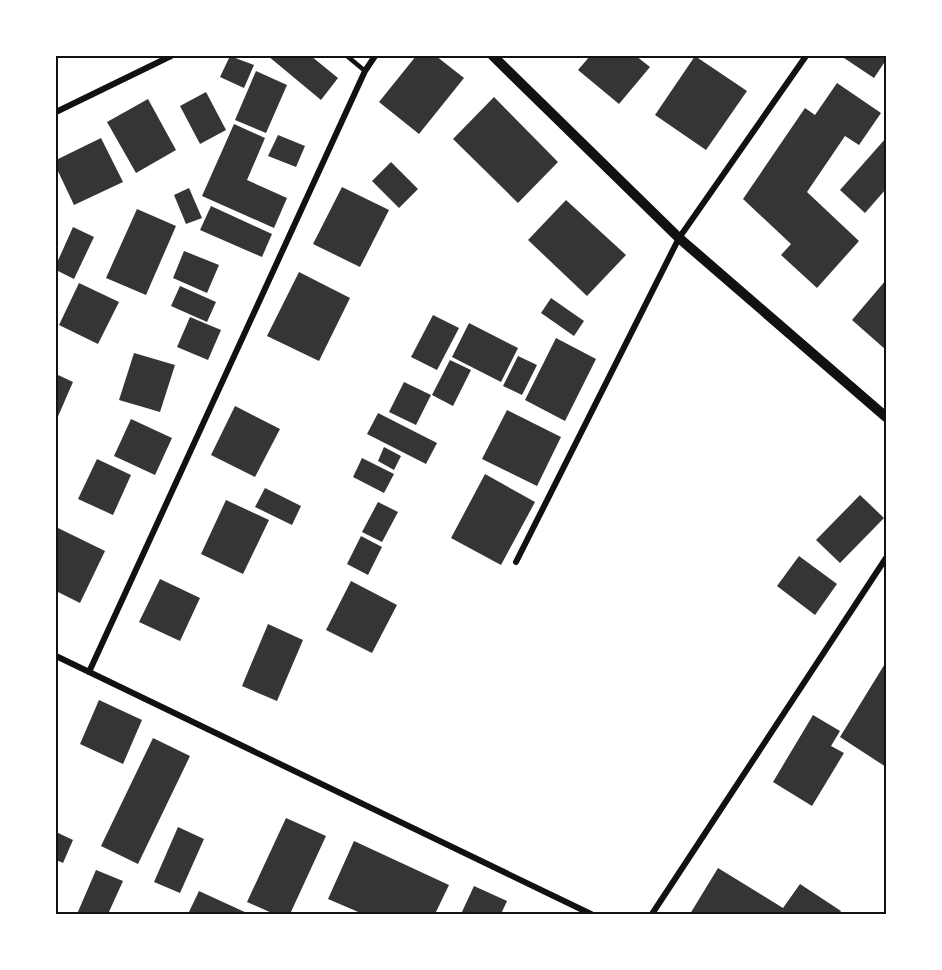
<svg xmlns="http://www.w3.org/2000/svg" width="942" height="970" viewBox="0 0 942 970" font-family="'Alegreya Sans',sans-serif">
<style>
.building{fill:#353535}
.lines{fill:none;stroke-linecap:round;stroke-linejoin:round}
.service{stroke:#111;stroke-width:4.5}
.minor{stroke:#111;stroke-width:6}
.tertiary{stroke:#111;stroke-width:10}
.neatline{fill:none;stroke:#111;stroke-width:2}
</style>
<rect width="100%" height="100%" fill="#fff"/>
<g class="building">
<path d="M230 56 254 65 244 88 220 77Z"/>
<path d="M268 56H311L338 78 321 100Z"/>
<path d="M416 56H436L464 78 419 134 379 102Z"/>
<path d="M590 56H636L650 67 619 104 578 70Z"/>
<path d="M695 56 747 91 706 150 655 115Z"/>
<path d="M841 56H886V60L874 78Z"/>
<path d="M256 71 287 85 266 133 235 120Z"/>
<path d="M837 83 881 113 859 145 845 136 807 192 859 241 817 288 781 255 791 244 743 199 805 108 815 115Z"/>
<path d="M206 92 226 130 200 144 180 106Z"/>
<path d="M494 97 558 162 518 203 453 139Z"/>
<path d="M148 99 176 150 136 173 107 122Z"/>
<path d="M234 124 265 138 247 180 287 198 274 228 202 196Z"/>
<path d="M278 135 305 146 296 167 268 156Z"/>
<path d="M101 138 123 182 74 205 56 167V160Z"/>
<path d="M886 138V189L865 213 840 190Z"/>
<path d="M391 162 418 189 399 208 372 181Z"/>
<path d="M342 187 389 210 360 267 313 244Z"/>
<path d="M189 188 202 218 186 224 174 195Z"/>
<path d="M566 200 626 255 587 296 528 240Z"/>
<path d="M211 206 272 234 262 257 200 230Z"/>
<path d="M137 209 176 226 146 295 106 278Z"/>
<path d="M73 227 94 237 74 279 56 270V265Z"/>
<path d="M184 251 219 265 207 293 173 278Z"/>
<path d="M299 272 350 298 319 361 267 336Z"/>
<path d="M886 280V350L852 320Z"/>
<path d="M79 283 119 302 98 344 59 325Z"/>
<path d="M180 286 216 302 207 322 171 306Z"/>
<path d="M551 298 584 321 574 336 541 313Z"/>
<path d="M433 315 459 328 437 370 411 357Z"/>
<path d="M190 317 221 330 208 360 177 347Z"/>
<path d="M469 323 518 348 501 382 452 357Z"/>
<path d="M556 338 596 359 565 421 525 400Z"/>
<path d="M134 353 175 365 160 412 119 400Z"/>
<path d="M518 356 537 365 522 395 503 386Z"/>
<path d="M450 360 471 370 453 406 432 395Z"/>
<path d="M56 374 73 382 56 421Z"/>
<path d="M404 382 431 395 416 425 389 412Z"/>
<path d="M235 406 280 429 255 477 211 455Z"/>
<path d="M507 410 561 437 537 486 482 459Z"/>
<path d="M378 413 437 443 426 464 367 434Z"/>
<path d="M131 419 172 438 155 475 114 456Z"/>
<path d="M384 447 401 456 394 470 378 461Z"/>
<path d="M362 458 394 474 384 493 353 477Z"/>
<path d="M97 459 131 475 113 515 78 499Z"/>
<path d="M485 474 535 502 501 565 451 538Z"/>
<path d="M265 488 301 506 292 525 255 507Z"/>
<path d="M860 495 884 518 840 563 816 540Z"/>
<path d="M226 500 269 520 243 574 201 554Z"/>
<path d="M378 502 398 512 382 542 362 532Z"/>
<path d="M58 528 105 551 80 603 56 591V534Z"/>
<path d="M361 536 382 547 368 575 347 564Z"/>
<path d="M799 556 837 584 815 615 777 586Z"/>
<path d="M160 579 200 598 180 641 139 622Z"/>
<path d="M351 581 397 605 372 653 326 630Z"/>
<path d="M268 624 303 640 277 701 242 686Z"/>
<path d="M886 662V767L840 737Z"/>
<path d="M99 700 142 720 123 764 80 744Z"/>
<path d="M813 715 840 731 831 746 844 753 812 806 773 782Z"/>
<path d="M153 738 190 756 138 864 101 846Z"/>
<path d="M286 818 326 836 290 914H274L247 902Z"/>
<path d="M178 827 204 839 180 893 154 882Z"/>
<path d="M56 832 73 840 63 863 56 860Z"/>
<path d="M354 841 449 885 435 914H363L328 899Z"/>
<path d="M718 868 783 908 800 884 841 911 839 914H690Z"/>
<path d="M96 870 123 881 108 914H77Z"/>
<path d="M474 886 507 901 501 914H461Z"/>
<path d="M199 891 249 914H188Z"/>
</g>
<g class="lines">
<path class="service" d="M347 56 365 71"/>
<g class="minor">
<path d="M56 112 171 56"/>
<path d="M516 562 679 238 806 56"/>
<path d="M56 656 591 914"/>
<path d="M89 672 365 71 375 56"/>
<path d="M652 914 886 558"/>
</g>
<path class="tertiary" d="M493 56 679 238 886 417"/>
</g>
<rect width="942" height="970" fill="none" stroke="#ffffff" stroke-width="114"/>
<rect x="57" y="57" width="828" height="856" class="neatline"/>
</svg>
